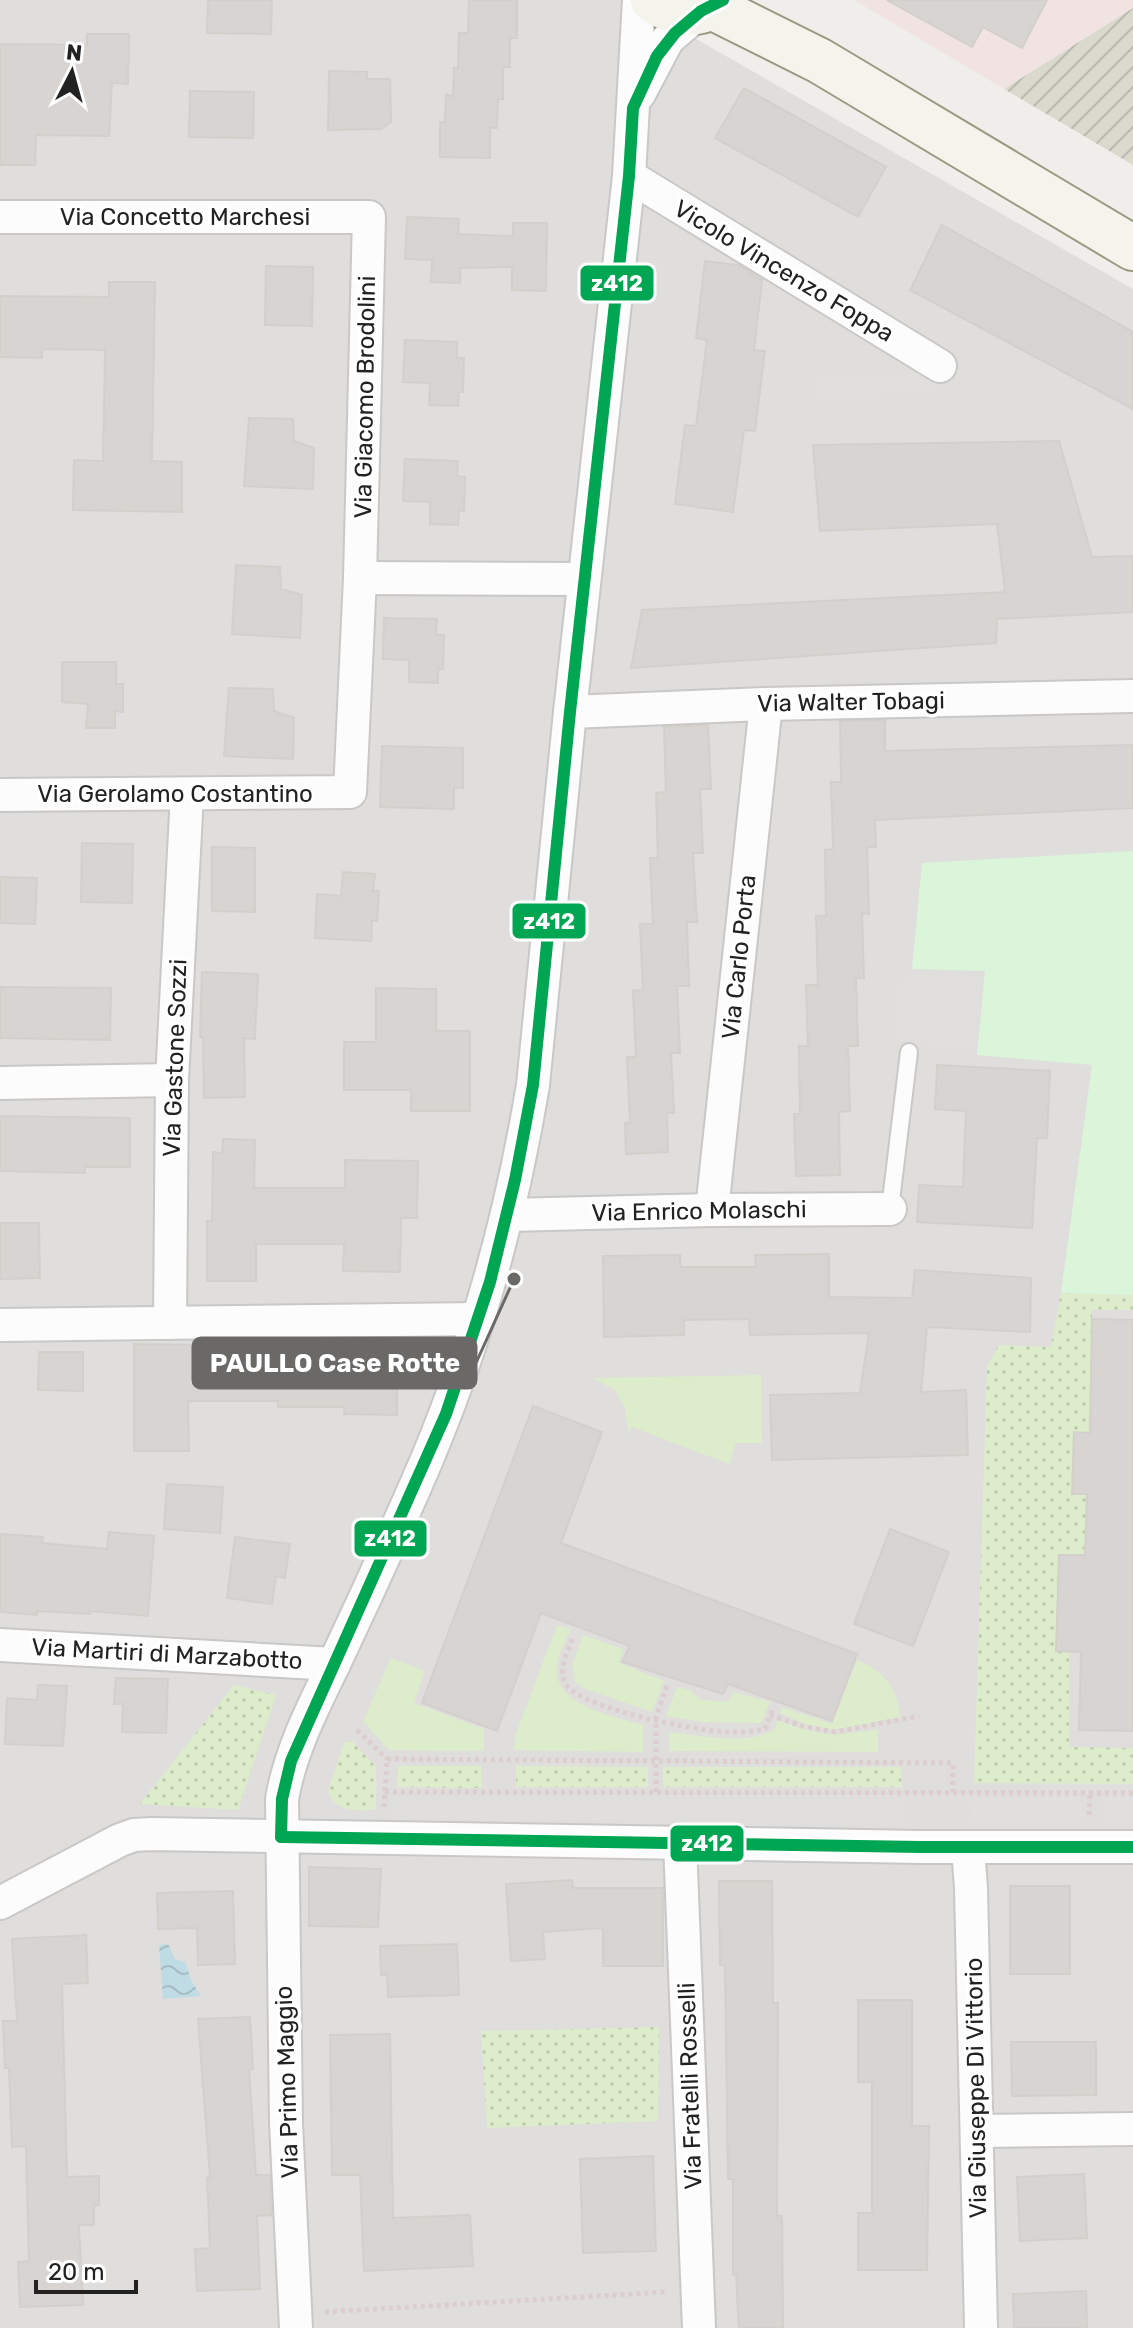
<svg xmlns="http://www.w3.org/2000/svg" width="1133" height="2328" viewBox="0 0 1133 2328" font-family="Rubik,sans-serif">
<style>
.residential{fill:#dfdedc}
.commercial{fill:#f1e3e1}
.construction{fill:url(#construction-furrows)}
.grass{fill:url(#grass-dots)}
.park{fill:#daf5da}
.garden{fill:#ddeccb}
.parking{fill:#e0dfde}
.water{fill:url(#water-waves)}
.building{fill:#d7d4d2;stroke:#d3d0cc;stroke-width:2}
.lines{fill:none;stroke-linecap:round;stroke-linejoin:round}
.lane-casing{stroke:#c9c8c7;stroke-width:20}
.street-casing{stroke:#c9c8c7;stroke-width:36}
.secondary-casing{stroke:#999a82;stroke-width:48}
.path{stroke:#dccecd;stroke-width:5;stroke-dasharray:4 4;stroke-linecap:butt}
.lane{stroke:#fdfcfc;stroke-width:16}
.street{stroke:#fdfcfc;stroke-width:32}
.secondary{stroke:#f4f4ed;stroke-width:44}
.bus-1-casing{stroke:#fff;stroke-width:18}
.bus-1{stroke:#00a651;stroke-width:12}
.labels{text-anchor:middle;stroke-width:7;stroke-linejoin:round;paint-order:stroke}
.street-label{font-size:24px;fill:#222;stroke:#fff}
.leader{fill:none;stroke:#6a6968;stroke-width:3}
.callout-dot{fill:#6a6968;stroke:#fff;stroke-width:3}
.callout{fill:#6a6968;stroke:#6a6968;stroke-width:3}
.callout-label{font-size:26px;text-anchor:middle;font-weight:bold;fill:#fff}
.line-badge{stroke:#fff;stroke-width:3}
.badge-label{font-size:22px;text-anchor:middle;font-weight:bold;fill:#fff}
</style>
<defs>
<pattern id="construction-furrows" width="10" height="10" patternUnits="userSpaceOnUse" patternTransform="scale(2)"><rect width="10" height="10" fill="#d9d9cd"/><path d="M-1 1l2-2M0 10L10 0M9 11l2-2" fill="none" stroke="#babab0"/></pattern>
<pattern id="grass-dots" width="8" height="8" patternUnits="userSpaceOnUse" patternTransform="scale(2)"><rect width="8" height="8" fill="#ddeccb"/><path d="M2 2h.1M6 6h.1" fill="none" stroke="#bdcaae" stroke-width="1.8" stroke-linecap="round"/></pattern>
<pattern id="water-waves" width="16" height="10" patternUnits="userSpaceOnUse" patternTransform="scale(2)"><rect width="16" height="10" fill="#bfdbe3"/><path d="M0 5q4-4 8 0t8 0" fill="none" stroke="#a4bcc2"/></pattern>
</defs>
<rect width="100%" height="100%" fill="#f0eeeb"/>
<path class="residential" d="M0 0H628L1133 289V2328H0Z"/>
<path class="commercial" d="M854 0H1133V8L1004 89Z"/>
<path class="construction" d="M1133 8V165L1004 89Z"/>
<g class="grass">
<path d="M1061 1293 1133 1295V1310H1092L1085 1555H1059L1056 1650 1069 1651V1747L1133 1748V1784L974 1783 987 1366 999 1345 1051 1347Z"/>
<path d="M234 1685 276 1695 238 1810 140 1804Z"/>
<path d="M349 1741 353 1742 376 1767V1809C358 1812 333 1811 328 1790L344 1743Z"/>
<path d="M398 1766H481L482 1788 397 1787Z"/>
<path d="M516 1766 648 1767V1787H516Z"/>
<path d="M663 1767H901L902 1787H663Z"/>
<path d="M659 2027 658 2121 487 2128 481 2031Z"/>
</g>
<path class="park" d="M1133 851V1295L1061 1293 1092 1065 977 1055 985 971 912 969 922 863Z"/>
<g class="garden">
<path d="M761 1375 762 1443H736L729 1464 632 1427 628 1434 625 1408 616 1391 593 1378Z"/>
<path d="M557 1625 571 1629C566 1640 559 1653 557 1665 552 1706 614 1716 643 1725V1752L514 1750 515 1736Z"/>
<path d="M583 1635 623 1649 619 1663 664 1681 652 1712 583 1688 575 1682 572 1665Z"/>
<path d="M391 1658 425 1671 414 1703 484 1729V1751L389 1750 363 1721Z"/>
<path d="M857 1660C882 1669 899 1690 900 1717L833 1730 805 1724 780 1713 782 1707 832 1724Z"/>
<path d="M677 1687 689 1690 701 1700 728 1702 734 1692 770 1702 761 1723 704 1722 666 1716Z"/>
<path d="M778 1720C821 1737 833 1736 878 1729V1752L669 1751V1732C701 1735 747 1747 775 1729Z"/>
</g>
<g class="parking">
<path d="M936 372 937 392 818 397 817 377Z"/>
<path d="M903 974 981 976 976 1047 895 1040Z"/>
<path d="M394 1798 902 1799 901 1822 396 1819Z"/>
<path d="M973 1798H1078L1077 1822H972Z"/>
<rect x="1103" y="1798" width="30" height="24"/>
</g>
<path class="water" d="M168 1944 175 1959 185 1962 192 1982 201 1996 163 1999 159 1945Z"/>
<g class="building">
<path d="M208 0H272L271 34 207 33Z"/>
<path d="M469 0H517V38H510V67H503V99H498L497 128H490V158L440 157V122H445L446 95 453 96 454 68H458L459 33H468Z"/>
<path d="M887 0H1047L1022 48 983 27 972 47Z"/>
<path d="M87 34H129L128 84 112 83 109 136 36 135 35 165H0V44L87 45Z"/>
<path d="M329 71 367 72V79H390L391 122 381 129 328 130Z"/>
<path d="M744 88 886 167 858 217 715 138Z"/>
<path d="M190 91 254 92 253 138 189 137Z"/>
<path d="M407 217 459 219 458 234 513 236V223H547L546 291 512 290V267L460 268V283L431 282 432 260 405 259Z"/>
<path d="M942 225 1133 332V409L910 290Z"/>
<path d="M705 261 738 265 762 280 754 350 765 351 755 431 744 430 733 512 675 504 685 425 696 426 707 340 696 338Z"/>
<path d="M266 266 313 267 312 326 265 325Z"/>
<path d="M109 282H155L152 461 182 462V512L73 510 74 460 103 461 105 350 42 349V358L0 357V296L109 297Z"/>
<path d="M405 340 457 342V358H464L463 392H459L458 406 429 405 430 383 403 382Z"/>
<path d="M249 418 293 419 294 441 314 448 313 489 244 486Z"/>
<path d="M1059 441 1092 557 1133 556V612L997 619 996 643 631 668 642 610 1005 592 997 524 820 531 813 445Z"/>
<path d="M405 459 458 461 457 476 465 477 464 511 459 510 458 525 430 524V502L403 501Z"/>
<path d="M236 565 280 567 281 589 302 595 300 638 232 634Z"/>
<path d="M384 618 437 619 436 635H444L443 669H438V683L409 682V660L383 659Z"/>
<path d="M62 662H116V684H123V712L115 711V728H86L88 704 62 702Z"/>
<path d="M229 688 273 689 274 711 294 718 293 759 224 756Z"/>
<path d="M885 720V751L1133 745V808L875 820 876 847H867L869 914 862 913 864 978H856L858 1046H848L850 1111 839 1112 840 1175 796 1176 794 1114H800L799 1046H808L806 985H818L816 916H826L825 850 833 849 831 782H841L840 721Z"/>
<path d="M708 725 711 789H700L703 853H693L697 922H687L689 986H677L680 1053H671L674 1113H667L668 1152 626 1154 625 1123H630L627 1057H636L633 991 643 990 640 924H653L650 858H658L656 793 666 792 664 727Z"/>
<path d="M382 746 463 748V788H454V809L380 807Z"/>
<path d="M82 843 133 844 132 903 81 902Z"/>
<path d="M212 847 255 848V912L212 911Z"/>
<path d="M343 872 375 874 373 891H379L377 921 372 920 371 941 315 938 317 894 341 896Z"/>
<path d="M0 877 37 878 35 924 0 923Z"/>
<path d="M202 972 258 974 255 1039 244 1038 245 1097 204 1098 203 1037H200Z"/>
<path d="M0 987 111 988 110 1040 0 1038Z"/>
<path d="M376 988 436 989V1031H470V1111H411V1090H344V1042H376Z"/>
<path d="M937 1065 1050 1071 1047 1138H1037L1032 1228 917 1222 919 1185 963 1187 966 1111 935 1109Z"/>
<path d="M0 1116 130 1118V1167H85V1173L0 1171Z"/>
<path d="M223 1139 255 1140 254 1188H345V1160L418 1161 417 1218H401L400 1272 343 1271 344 1244H256V1281H207V1221H212L213 1152 222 1153Z"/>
<path d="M0 1223H39L40 1278 0 1279Z"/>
<path d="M829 1254V1297L912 1298 915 1270 1031 1278 1030 1332 927 1327 921 1392 966 1390 968 1455 772 1460 770 1395 860 1393 869 1333 750 1335 749 1319 684 1320V1335L604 1337 603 1256 680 1255V1267H756L755 1255Z"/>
<path d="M1092 1319 1133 1320V1731L1079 1730 1081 1652 1056 1651 1059 1555H1085L1087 1494H1072L1074 1432 1090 1433Z"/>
<path d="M278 1342 397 1343V1415L344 1414V1407H278V1401H188L189 1451H134V1344L278 1346Z"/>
<path d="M39 1352H83V1391L38 1390Z"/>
<path d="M533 1406 602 1432 561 1543 857 1654 832 1721 728 1684 723 1694 622 1662 630 1646 541 1613 497 1731 422 1703Z"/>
<path d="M167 1484 223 1487 220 1533 164 1529Z"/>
<path d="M890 1529 949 1552 913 1646 854 1624Z"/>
<path d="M109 1532 154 1536 148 1616 90 1611V1614L37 1611V1615L0 1612V1534L43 1537 42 1543 107 1549Z"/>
<path d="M235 1537 290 1544 285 1578 276 1576 272 1604 227 1598Z"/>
<path d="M116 1678 168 1679 166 1733 122 1732 123 1704H114Z"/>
<path d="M38 1685 67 1686 63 1746 5 1744 7 1698 37 1700Z"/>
<path d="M309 1867 381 1869 378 1927 309 1926Z"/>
<path d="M572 1880 573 1888H663V1966H603V1928L543 1932 545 1959 511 1961 506 1884Z"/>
<path d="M719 1881H772L773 2003H778L777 2216H782L783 2328H739L736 2275H733V2179H728L725 1965H720Z"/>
<rect x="1010" y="1886" width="60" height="88"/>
<path d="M233 1891 235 1964 198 1965 197 1928 158 1929 157 1893Z"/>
<path d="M86 1935 88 1983 62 1984 67 2177 99 2176V2205H94V2225H79L83 2305 20 2307 18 2262 29 2261 26 2146 12 2147 9 2068H5L3 2021H17L12 1939Z"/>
<path d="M457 1944 459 1995 388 1997 387 1975H381L380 1946Z"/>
<path d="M858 2000H912V2126H929L927 2270H858V2213H872V2082H858Z"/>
<path d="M250 2017 253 2069 249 2070 256 2175H270L271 2215 257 2216 260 2289 197 2291 195 2249 210 2248 207 2178 210 2177 198 2019Z"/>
<path d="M390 2034 393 2218 470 2215 473 2266 364 2271 360 2175H332L330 2035Z"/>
<path d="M1011 2042H1096V2095L1012 2096Z"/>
<path d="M653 2156 656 2251 583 2253 580 2159Z"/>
<path d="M1084 2174 1087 2238 1020 2241 1017 2177Z"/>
<path d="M1086 2291 1087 2328H1014L1013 2294Z"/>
</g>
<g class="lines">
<defs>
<path id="lane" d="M890 1209 909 1052"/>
<g id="street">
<path d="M639 94 668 39 701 11"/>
<path d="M629 176 940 366"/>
<path d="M0 217H369L360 578 350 792 0 795"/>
<path d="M360 578 584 579"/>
<path d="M570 712 766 704 1133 696"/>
<path d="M0 1083 172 1080"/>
<path d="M712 1210 766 704"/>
<path d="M508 1215 712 1210 890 1209"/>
<path d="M170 1323 172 1080 187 794"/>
<path d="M0 1325 478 1319"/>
<path d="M0 1645 334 1664"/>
<path d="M680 1843 699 2328"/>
<path d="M968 1848 971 1888 981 2328"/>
<path d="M0 1903 120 1840 134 1835 151 1834 921 1847H1133"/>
<path d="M977 2131 1133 2129"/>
<path d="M296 2328 286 2123 282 1799C290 1752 313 1707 334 1664 362 1605 389 1546 415 1487 472 1359 510 1223 533 1085L570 712 629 176 639 0"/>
</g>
<g id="secondary">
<path d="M653 0C675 16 701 17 723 0"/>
<path d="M712 7 820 61 1133 248"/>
</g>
</defs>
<use href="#lane" class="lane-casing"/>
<use href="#street" class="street-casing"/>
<use href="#secondary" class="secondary-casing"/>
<g class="path">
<path d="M572 1639C568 1651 559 1668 564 1681 575 1709 699 1731 728 1732 741 1733 753 1731 765 1729L773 1708"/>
<path d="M770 1715 802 1726 835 1732 919 1716"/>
<path d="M357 1730 387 1759"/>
<path d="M385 1792 1133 1793"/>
<path d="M656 1792V1717L667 1686"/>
<path d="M384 1807 387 1759 953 1763V1792"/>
<path d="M1089 1815 1090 1793"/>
<path d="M325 2312 666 2292"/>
</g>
<use href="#lane" class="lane"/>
<use href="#street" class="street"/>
<use href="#secondary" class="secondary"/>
<defs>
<g id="bus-1">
<path d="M281 1837 282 1799 291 1761 446 1414 490 1282 515 1180 533 1085 570 712 629 176 633 108 657 56 675 33 701 11 723 0"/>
<path d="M281 1837 921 1847H1133"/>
</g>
</defs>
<use href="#bus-1" class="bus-1-casing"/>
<use href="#bus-1" class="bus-1"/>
</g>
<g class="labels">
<g class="street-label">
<text x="185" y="225">Via Concetto Marchesi</text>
<text transform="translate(784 271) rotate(31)" y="8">Vicolo Vincenzo Foppa</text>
<text transform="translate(365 397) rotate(-89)" y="8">Via Giacomo Brodolini</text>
<text transform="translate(851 702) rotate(-1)" y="8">Via Walter Tobagi</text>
<text x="175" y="802">Via Gerolamo Costantino</text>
<text transform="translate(739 957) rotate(-84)" y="8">Via Carlo Porta</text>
<text transform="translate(175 1058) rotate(-88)" y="8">Via Gastone Sozzi</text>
<text transform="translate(699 1211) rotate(-1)" y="8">Via Enrico Molaschi</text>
<text transform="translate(167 1654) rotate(3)" y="8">Via Martiri di Marzabotto</text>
<text transform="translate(287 2082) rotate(-92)" y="8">Via Primo Maggio</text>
<text transform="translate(690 2086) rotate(-92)" y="8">Via Fratelli Rosselli</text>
<text transform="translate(976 2088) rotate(-91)" y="8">Via Giuseppe Di Vittorio</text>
</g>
</g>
<path class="leader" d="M514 1279L476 1363"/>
<circle class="callout-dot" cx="514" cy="1279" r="8"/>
<rect class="callout" x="193" y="1338" width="283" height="50" rx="8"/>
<g class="callout-label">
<text x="335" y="1372">PAULLO Case Rotte</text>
</g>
<g class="line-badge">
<rect x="579" y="264" width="76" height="38" rx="8" fill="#00a651"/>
<rect x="511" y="902" width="76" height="38" rx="8" fill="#00a651"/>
<rect x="353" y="1519" width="75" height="39" rx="8" fill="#00a651"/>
<rect x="669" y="1824" width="76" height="39" rx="8" fill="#00a651"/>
</g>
<g class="badge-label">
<text x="617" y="291">z412</text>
<text x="549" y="929">z412</text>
<text x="390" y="1546">z412</text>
<text x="707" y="1851">z412</text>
</g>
<g transform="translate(72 72) rotate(6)" stroke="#ffffff" stroke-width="6" paint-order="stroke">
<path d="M0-6L14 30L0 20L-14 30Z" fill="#222222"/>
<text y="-12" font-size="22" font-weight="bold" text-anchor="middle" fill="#222222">N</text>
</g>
<path d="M36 2280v12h100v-12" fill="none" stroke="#222222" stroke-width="4"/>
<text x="48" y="2280" font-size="24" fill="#222222" stroke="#ffffff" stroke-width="6" paint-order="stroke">20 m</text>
</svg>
